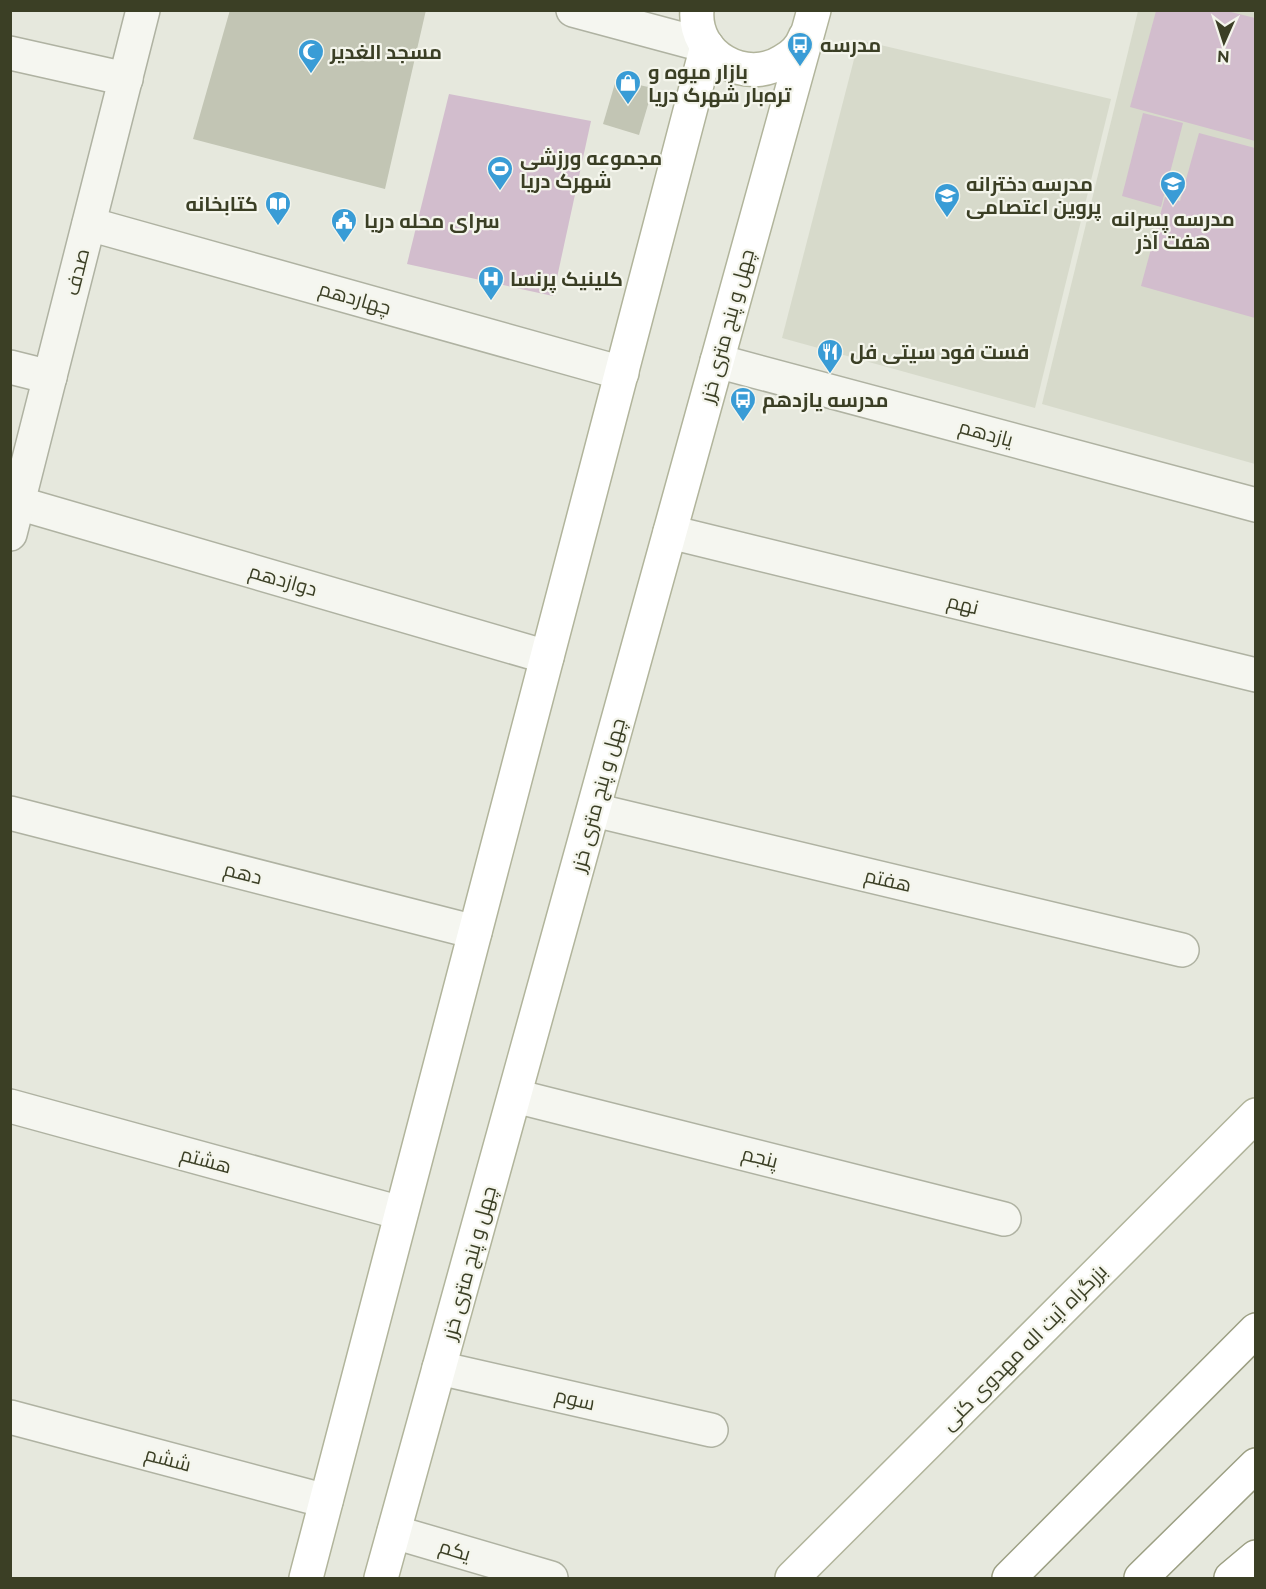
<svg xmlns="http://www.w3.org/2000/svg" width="1266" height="1589" viewBox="0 0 1266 1589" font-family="Raleway,Cairo,sans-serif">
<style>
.built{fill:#d7dacb}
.green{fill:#d2bdcd}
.building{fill:#c2c5b4}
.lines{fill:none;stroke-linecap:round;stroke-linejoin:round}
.minor-casing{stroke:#afb2a2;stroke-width:36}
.major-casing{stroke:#b1b49b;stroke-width:36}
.highway-casing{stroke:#9c9f83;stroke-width:36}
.minor{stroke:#f5f6f0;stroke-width:33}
.major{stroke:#fff;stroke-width:33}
.highway{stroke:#fff;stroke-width:33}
.labels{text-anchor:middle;stroke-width:4.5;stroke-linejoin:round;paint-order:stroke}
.poi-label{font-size:20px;font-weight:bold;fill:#3b3f25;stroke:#f4f5ec;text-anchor:start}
.street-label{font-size:20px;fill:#3b3f25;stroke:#f4f5ec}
</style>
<rect width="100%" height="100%" fill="#e6e8dd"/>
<g class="built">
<path d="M1138 11H1255V464L1042 404Z"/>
<path d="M859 40 1111 99 1035 408 782 338Z"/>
</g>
<g class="green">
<path d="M1156 11H1227L1255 18V141L1130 107Z"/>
<path d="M449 94 591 121 553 296 407 264Z"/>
<path d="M1143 113 1183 123 1161 207 1122 196Z"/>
<path d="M1199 133 1255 148V318L1141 286 1165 197 1180 201Z"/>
</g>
<g class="building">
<path d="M230 10H426L385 189 193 139Z"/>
<path d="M616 80 653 88 639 135 603 124Z"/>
</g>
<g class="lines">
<defs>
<g id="minor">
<path d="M573 10 707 46"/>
<path d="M10 53 126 79"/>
<path d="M89 224 622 373"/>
<path d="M717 361 1256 505"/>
<path d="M10 367 50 377"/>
<path d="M18 503 547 657"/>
<path d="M670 532 1256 675"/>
<path d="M10 534 143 10"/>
<path d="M594 810 1182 950"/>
<path d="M10 813 475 932"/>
<path d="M515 1096 1004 1219"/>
<path d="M10 1106 401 1213"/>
<path d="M439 1368 711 1430"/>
<path d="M10 1417 326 1501"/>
<path d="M394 1532 551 1578"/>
</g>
<g id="major">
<path d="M697 10C693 56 746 85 783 61 793 56 801 48 805 37"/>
<path d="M306 1578 707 46"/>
<path d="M381 1578 814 10"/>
<path d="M792 1578 1256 1115"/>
</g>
<g id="highway">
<path d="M1009 1578 1256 1330"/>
<path d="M1141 1578 1256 1465"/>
<path d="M1231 1578 1256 1557"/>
</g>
</defs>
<use href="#minor" class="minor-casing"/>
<use href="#major" class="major-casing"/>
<use href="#highway" class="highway-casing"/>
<use href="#minor" class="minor"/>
<use href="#major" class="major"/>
<use href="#highway" class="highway"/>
</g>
<defs>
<symbol id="bus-pin" viewBox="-11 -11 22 30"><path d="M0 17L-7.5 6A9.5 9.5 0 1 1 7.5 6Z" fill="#399cd6" stroke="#f4f5ec"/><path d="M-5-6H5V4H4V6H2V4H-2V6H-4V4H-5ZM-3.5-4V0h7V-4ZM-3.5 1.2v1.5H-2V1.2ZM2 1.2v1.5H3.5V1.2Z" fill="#fff"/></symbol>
<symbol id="mosque-pin" viewBox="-11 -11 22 30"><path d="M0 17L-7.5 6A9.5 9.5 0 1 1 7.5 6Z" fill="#399cd6" stroke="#f4f5ec"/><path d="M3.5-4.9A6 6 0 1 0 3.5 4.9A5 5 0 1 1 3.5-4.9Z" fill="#fff"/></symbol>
<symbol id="shop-pin" viewBox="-11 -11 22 30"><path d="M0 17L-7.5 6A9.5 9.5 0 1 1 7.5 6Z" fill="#399cd6" stroke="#f4f5ec"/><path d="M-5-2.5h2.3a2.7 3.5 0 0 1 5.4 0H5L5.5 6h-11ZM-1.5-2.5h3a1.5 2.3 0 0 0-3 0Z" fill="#fff"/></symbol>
<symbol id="stadium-pin" viewBox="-11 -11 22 30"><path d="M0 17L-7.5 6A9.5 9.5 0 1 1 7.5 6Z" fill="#399cd6" stroke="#f4f5ec"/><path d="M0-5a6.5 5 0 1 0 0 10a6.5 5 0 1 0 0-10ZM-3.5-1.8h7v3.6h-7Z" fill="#fff"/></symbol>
<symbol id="school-pin" viewBox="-11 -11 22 30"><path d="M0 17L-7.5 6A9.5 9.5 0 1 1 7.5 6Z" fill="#399cd6" stroke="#f4f5ec"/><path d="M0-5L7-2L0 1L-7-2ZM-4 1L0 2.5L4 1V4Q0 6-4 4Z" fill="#fff"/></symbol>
<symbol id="library-pin" viewBox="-11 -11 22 30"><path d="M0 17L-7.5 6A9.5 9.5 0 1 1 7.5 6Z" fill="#399cd6" stroke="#f4f5ec"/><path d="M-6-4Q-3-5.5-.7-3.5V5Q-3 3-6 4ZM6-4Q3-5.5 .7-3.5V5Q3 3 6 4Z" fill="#fff"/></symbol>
<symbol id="civic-pin" viewBox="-11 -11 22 30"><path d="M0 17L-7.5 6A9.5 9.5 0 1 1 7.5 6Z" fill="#399cd6" stroke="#f4f5ec"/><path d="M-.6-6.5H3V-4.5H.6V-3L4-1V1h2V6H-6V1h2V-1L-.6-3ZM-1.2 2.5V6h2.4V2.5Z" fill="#fff"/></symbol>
<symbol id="hospital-pin" viewBox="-11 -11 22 30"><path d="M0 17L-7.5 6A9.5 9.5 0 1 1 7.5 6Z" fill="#399cd6" stroke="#f4f5ec"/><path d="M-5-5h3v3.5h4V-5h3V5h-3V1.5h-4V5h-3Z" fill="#fff"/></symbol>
<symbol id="restaurant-pin" viewBox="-11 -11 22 30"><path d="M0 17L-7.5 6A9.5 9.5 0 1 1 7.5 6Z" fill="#399cd6" stroke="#f4f5ec"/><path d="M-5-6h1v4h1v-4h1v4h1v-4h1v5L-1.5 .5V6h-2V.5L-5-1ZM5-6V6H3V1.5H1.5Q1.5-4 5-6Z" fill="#fff"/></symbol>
</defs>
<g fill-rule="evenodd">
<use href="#bus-pin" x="785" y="30" width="30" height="40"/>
<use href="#mosque-pin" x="296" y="37" width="30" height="40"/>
<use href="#shop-pin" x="613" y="68" width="30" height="40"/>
<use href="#stadium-pin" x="485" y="154" width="30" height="40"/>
<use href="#school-pin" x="1158" y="169" width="30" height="40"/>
<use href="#school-pin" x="932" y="181" width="30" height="40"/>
<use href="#library-pin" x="263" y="189" width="30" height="40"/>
<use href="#civic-pin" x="329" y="206" width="30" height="40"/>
<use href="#hospital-pin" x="476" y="264" width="30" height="40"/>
<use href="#restaurant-pin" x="815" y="337" width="30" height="40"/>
<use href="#bus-pin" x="728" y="385" width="30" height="40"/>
</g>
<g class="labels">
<g class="poi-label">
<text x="820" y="52">مدرسه</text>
<text x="330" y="59">مسجد الغدیر</text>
<text x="648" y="79">بازار میوه و<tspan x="648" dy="23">تره‌بار شهرک دریا</tspan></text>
<text x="520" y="165">مجموعه ورزشی<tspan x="520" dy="23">شهرک دریا</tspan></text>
<text x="966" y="191">مدرسه دخترانه<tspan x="966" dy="23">پروین اعتصامی</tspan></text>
<text x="258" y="211" text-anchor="end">کتابخانه</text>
<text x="1173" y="226" text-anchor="middle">مدرسه پسرانه<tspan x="1173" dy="23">هفت آذر</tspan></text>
<text x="364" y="228">سرای محله دریا</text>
<text x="510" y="286">کلینیک پرنسا</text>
<text x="850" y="359">فست فود سیتی فل</text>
<text x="762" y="407">مدرسه یازدهم</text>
</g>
<g class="street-label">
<text transform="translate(77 272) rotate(-76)" y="7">صدف</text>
<text transform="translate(355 298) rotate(16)" y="7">چهاردهم</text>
<text transform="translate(727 326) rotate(-75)" y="7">چهل و پنج متری خزر</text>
<text transform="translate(986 433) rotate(15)" y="7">یازدهم</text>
<text transform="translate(283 580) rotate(16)" y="7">دوازدهم</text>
<text transform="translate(963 604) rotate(14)" y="7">نهم</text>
<text transform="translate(598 795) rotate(-75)" y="7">چهل و پنج متری خزر</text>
<text transform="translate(243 873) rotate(14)" y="7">دهم</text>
<text transform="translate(888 880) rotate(13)" y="7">هفتم</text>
<text transform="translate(760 1157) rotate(14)" y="7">پنجم</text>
<text transform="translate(206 1160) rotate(15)" y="7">هشتم</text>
<text transform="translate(469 1263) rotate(-75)" y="7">چهل و پنج متری خزر</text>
<text transform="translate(1024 1347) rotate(-45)" y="7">بزرگراه آیت اله مهدوی کنی</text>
<text transform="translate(575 1399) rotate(13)" y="7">سوم</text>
<text transform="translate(168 1459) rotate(15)" y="7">ششم</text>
<text transform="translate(455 1550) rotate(17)" y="7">یکم</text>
</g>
</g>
<rect width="1266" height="1589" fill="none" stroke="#3b3f25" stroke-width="24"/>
<g transform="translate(1224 42) rotate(183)" stroke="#f4f5ec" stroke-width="4.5" paint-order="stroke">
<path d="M0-4.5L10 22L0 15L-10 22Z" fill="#3b3f25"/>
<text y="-9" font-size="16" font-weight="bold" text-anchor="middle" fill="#3b3f25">N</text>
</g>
</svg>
